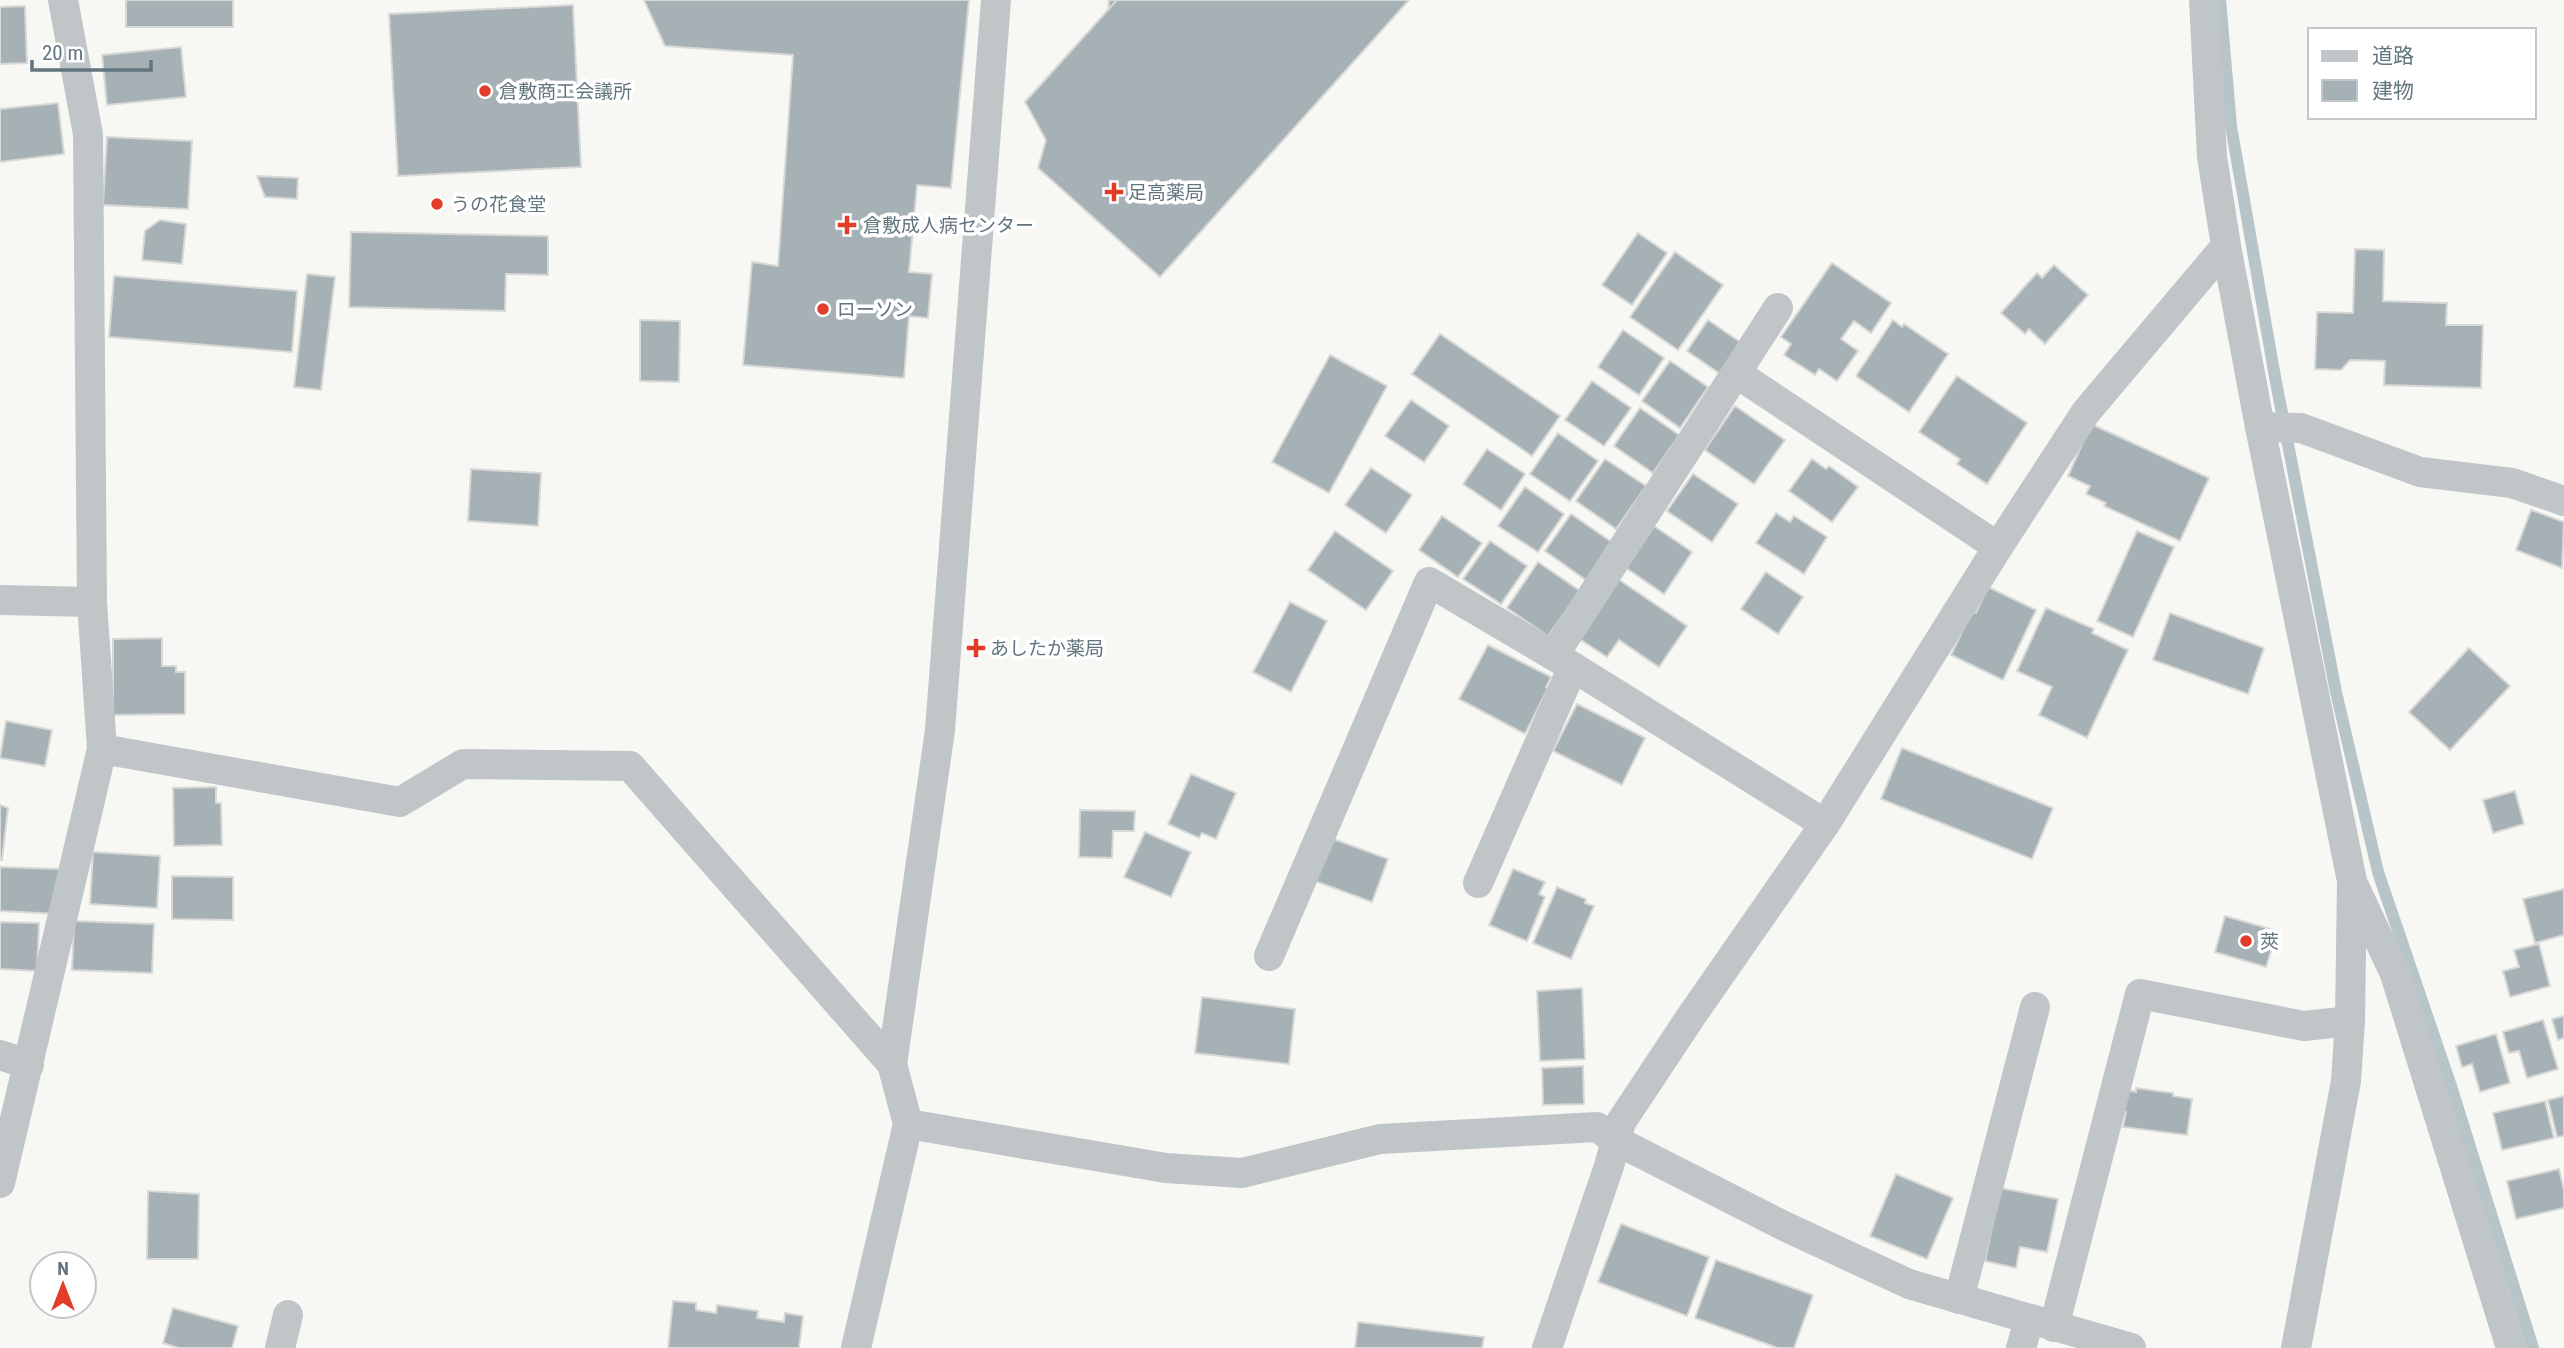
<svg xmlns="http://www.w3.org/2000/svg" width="2564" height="1348" viewBox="0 0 2564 1348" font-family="'Roboto Condensed','Noto Sans JP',sans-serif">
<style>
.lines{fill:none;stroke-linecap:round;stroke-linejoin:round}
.stream{stroke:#b7c5c8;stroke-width:12}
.building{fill:#a6b1b5;stroke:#d8d8d6;stroke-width:2}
.street{stroke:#c0c5c8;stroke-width:30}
.poi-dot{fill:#e33c28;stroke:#fff;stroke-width:2.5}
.labels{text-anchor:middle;stroke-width:7;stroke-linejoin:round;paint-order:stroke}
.poi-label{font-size:19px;fill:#62767f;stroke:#fff;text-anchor:start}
</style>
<rect width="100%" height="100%" fill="#f7f7f4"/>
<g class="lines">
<path class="stream" d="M2220 0 2231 126 2275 377 2336 692 2378 872 2451 1086 2533 1348"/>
</g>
<g class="building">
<rect x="126" y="0" width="107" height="27"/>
<path d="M644 0H969L951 188 917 185 909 272 932 274 928 318 909 316 904 378 743 365 752 262 778 266 793 55 665 46Z"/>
<path d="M1109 0H1140L1130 1 1129 17 1108 15Z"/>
<path d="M1117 0H1409L1160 277 1038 168 1046 140 1025 102Z"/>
<path d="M573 5 581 167 398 176 389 14Z"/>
<path d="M25 6 27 63 0 64V7Z"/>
<path d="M181 47 186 97 107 105 102 55Z"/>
<path d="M58 103 64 154 0 162V109Z"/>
<path d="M107 137 192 141 188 209 103 205Z"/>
<path d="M257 176 298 178 297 199 265 197Z"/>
<path d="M160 220 186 224 182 264 142 260 145 231Z"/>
<path d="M351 232 548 236V275L506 274 505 311 349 307Z"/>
<path d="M1638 233 1667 253 1632 305 1602 285Z"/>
<path d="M2355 249 2384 250 2383 301 2447 303 2446 325H2483L2481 388 2384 385 2385 361 2350 360 2341 370 2315 369 2317 312 2353 313Z"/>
<path d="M1675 252 1723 285 1678 350 1630 317Z"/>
<path d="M1832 263 1891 303 1871 333 1854 321 1841 339 1858 351 1837 381 1819 369 1815 375 1784 355 1791 344 1781 337Z"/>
<path d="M2054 265 2088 295 2045 344 2029 329 2025 334 2001 313 2037 273 2042 278Z"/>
<path d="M307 274 335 277 321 390 294 387Z"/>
<path d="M114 276 297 291 292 352 109 337Z"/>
<path d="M640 320 680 321 679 382 640 381Z"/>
<path d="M1708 320 1743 344 1722 375 1687 351Z"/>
<path d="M1893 320 1902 327 1904 324 1948 354 1909 412 1856 376Z"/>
<path d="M1623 330 1664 358 1639 395 1598 367Z"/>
<path d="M1440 334 1560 416 1532 456 1412 374Z"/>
<path d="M1330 355 1387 386 1329 493 1272 462Z"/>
<path d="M1670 361 1708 387 1680 428 1642 401Z"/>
<path d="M1957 376 2027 423 1987 484 1957 464 1960 459 1919 432Z"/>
<path d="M1592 381 1631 408 1604 446 1565 420Z"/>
<path d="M1411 400 1449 426 1424 462 1385 436Z"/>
<path d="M1735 406 1785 440 1754 484 1705 450Z"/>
<path d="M1640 408 1679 435 1653 473 1614 446Z"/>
<path d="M2091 424 2209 478 2180 541 2104 506 2106 503 2086 494 2090 486 2068 476Z"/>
<path d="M1558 433 1598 461 1570 501 1530 474Z"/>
<path d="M1487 449 1525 474 1501 510 1463 484Z"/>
<path d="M1605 459 1646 486 1616 529 1576 501Z"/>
<path d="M1812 459 1826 469 1829 466 1858 487 1832 522 1789 491Z"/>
<path d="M1371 468 1412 495 1386 533 1345 505Z"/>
<path d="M471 469 541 473 538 526 468 521Z"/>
<path d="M1693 474 1738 504 1712 542 1667 511Z"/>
<path d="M1525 487 1564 514 1538 552 1498 526Z"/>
<path d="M2531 510 2564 522 2562 568 2516 550Z"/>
<path d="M1776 513 1790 522 1794 516 1827 537 1804 574 1756 543Z"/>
<path d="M1571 514 1613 543 1586 580 1545 551Z"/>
<path d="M1442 516 1482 543 1458 577 1419 550Z"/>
<path d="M1654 526 1692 552 1664 594 1626 568Z"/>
<path d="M1335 531 1393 571 1366 610 1308 570Z"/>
<path d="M2137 531 2174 547 2133 637 2097 621Z"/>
<path d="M1490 541 1527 566 1501 604 1463 579Z"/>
<path d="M1538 562 1580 591 1548 636 1507 608Z"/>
<path d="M1766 572 1803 597 1778 634 1741 609Z"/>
<path d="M1618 579 1687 626 1659 667 1619 640 1607 657 1578 638Z"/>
<path d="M1988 587 2036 610 2003 680 1951 655 1972 611 1976 613Z"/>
<path d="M1290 602 1327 621 1291 692 1253 672Z"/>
<path d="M2046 608 2094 629 2092 633 2128 650 2087 738 2039 715 2052 687 2017 671Z"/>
<path d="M2170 613 2264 648 2248 694 2153 660Z"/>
<path d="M162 638V666H176V672H185V714L113 715V639Z"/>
<path d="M1488 645 1551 677 1546 687 1548 688 1525 734 1459 699Z"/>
<path d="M2469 648 2510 686 2450 750 2409 712Z"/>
<path d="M1577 704 1645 738 1622 785 1553 751Z"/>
<path d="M6 721 52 730 45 766 0 758Z"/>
<path d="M1902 748 2053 808 2032 859 1881 799Z"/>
<path d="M1191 774 1236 793 1216 839 1202 833 1199 838 1168 824Z"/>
<path d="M216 787V803H221L222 845 174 846 173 788Z"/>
<path d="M2515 791 2524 824 2493 833 2483 800Z"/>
<path d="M0 805 8 808 2 860H0Z"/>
<path d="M1080 810 1135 811 1134 831H1113L1112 858 1079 857Z"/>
<path d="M1145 832 1191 852 1171 897 1124 877Z"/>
<path d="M1331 838 1388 859 1372 902 1315 881Z"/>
<path d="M93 852 160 856 157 908 90 904Z"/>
<path d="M0 867 60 869 58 914 0 911Z"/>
<path d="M1513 869 1545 882 1539 894 1545 897 1527 941 1489 925Z"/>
<path d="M172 876 233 877V920L172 919Z"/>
<path d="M1557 887 1586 899 1585 903 1594 906 1571 959 1533 943Z"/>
<path d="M2564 889V935L2535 943 2523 899Z"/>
<path d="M2225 916 2277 931 2266 967 2215 952Z"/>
<path d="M74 921 154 924 152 973 72 970Z"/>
<path d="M0 922 39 923 37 971 0 969Z"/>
<path d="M2539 944 2550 986 2510 997 2503 971 2519 967 2514 950Z"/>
<path d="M1582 988 1585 1059 1540 1061 1537 991Z"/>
<path d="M1202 997 1295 1009 1289 1064 1195 1053Z"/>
<path d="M2564 1016V1038L2558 1040 2552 1019Z"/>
<path d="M2543 1020 2558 1069 2527 1078 2519 1051 2509 1053 2503 1032Z"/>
<path d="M2496 1034 2510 1083 2480 1092 2472 1064 2462 1067 2456 1046Z"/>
<path d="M1583 1066 1584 1104 1543 1105 1542 1068Z"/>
<path d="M2136 1088 2173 1093V1096L2192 1099 2187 1135 2123 1127 2126 1112 2118 1111 2121 1089 2136 1092Z"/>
<path d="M2564 1096V1136L2557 1137 2548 1100Z"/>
<path d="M2545 1101 2554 1138 2502 1150 2493 1113Z"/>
<path d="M2559 1169 2564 1190V1208L2516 1219 2507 1181Z"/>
<path d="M1896 1174 1953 1198 1927 1259 1870 1236Z"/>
<path d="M2000 1188 2058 1199 2047 1252 2020 1247 2016 1268 1985 1261Z"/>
<path d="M148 1191 199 1194 198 1259H147Z"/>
<path d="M1621 1224 1709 1257 1687 1316 1598 1282Z"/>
<path d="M1716 1260 1813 1295 1794 1348H1778L1695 1318Z"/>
<path d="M673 1301 696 1303V1310L716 1313 717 1305 758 1311 757 1318 784 1322 785 1313 803 1316 799 1348H668Z"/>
<path d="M173 1308 238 1326 232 1348H179L163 1343Z"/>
<path d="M1358 1322 1484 1337 1482 1348H1355Z"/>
</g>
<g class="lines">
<g class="street">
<path d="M2204 0 2212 157 2226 246 2260 427 2352 881 2350 1021 2346 1081 2296 1348"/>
<path d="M1736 373 1998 547"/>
<path d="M2260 427 2301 428 2420 472 2512 483 2564 501"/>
<path d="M0 600 92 602"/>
<path d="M1554 655 1778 308"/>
<path d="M102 749 400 802 463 764 630 766 892 1064"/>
<path d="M1478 883 1573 667"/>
<path d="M2355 888 2395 974 2511 1348"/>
<path d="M1269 956 1429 582 1573 667 1825 824"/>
<path d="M0 1055 29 1065"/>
<path d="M908 1124 1166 1168 1242 1173 1380 1139 1597 1127 1615 1140 1782 1225 1909 1284 2131 1348"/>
<path d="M0 1183 102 749 92 602 88 134 63 0"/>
<path d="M1959 1299 2035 1007"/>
<path d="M2054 1327 2140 994 2304 1026 2350 1021"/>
<path d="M280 1348 288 1315"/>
<path d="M856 1348 908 1124 892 1064 940 730 996 0"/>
<path d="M1547 1348 1609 1166 1621 1122 1692 1015 1825 824 1998 547 2086 412 2226 246"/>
<path d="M2021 1348 2029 1320"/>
</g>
</g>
<g class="poi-dot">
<circle cx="485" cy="91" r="7"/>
<path d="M1110.5 181.5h7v7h7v7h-7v7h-7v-7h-7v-7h7z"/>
<circle cx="437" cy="204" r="7"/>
<path d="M843.5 214.5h7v7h7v7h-7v7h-7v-7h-7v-7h7z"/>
<circle cx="823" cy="309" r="7"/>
<path d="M972.5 637.5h7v7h7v7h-7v7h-7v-7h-7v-7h7z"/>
<circle cx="2246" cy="941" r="7"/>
</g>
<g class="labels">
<g class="poi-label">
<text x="499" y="98">倉敷商工会議所</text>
<text x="1128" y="199">足高薬局</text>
<text x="451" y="211">うの花食堂</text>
<text x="863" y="232">倉敷成人病センター</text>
<text x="837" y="316">ローソン</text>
<text x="990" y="655">あしたか薬局</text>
<text x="2260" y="948">莢</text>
</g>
</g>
<rect x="2308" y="28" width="228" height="91" fill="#ffffff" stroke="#c0c8cc" stroke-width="2"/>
<rect x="2322" y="51" width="35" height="10" fill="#c0c5c8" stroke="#c0c8cc" stroke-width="2"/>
<text x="2372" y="63" font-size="21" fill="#62767f">道路</text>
<rect x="2322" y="80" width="35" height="21" fill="#a6b1b5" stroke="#c0c8cc" stroke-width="2"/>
<text x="2372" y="98" font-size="21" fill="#62767f">建物</text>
<g transform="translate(63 1285)"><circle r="33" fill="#ffffff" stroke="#c0c8cc" stroke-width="2"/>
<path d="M0-5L12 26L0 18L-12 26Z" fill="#e33c28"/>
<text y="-10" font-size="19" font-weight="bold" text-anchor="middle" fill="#62767f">N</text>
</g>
<path d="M32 60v10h119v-10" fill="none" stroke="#62767f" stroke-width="3.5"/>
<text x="42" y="60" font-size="21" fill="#62767f" stroke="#ffffff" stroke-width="5" paint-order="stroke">20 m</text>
</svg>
